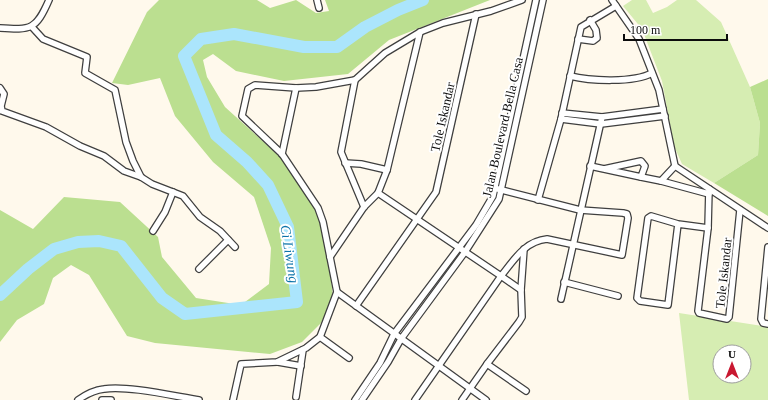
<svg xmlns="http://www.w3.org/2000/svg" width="768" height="400" viewBox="0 0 768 400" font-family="Georgia,serif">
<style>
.green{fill:#d6edb2;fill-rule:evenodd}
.forest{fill:#bbdf90}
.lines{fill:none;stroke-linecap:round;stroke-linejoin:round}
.river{stroke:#abe5fc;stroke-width:12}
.street-casing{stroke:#3f3f3f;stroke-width:8}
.street{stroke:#fff;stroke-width:5.5}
.labels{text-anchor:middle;stroke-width:4;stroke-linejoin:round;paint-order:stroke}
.street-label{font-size:13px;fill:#0c0c0c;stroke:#fff}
.water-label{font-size:14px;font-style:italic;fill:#0b73a9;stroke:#fff}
</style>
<rect width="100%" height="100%" fill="#fff9ec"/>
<g class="green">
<path d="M632 0H646L653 13 667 7 677 0H696L721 22 750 87 760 123 758 155 714 183 682 164 674 146 662 81 642 29 623 6Z"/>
<path d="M679 313 768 327V400H689ZM720 352H744V376H720Z"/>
</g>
<g class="forest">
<path d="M159 0H257L270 8 296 0 316 13 329 11 325 0H490L389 40 348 74 284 81 236 71 213 54 203 60 207 77 225 107 300 175 324 216 333 297 321 323 302 342 270 354 155 343 127 336 89 275 71 265 53 278 44 304 17 320 0 342V210L33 229 64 197 120 202 158 237 162 257 196 298 241 305 269 284 271 248 254 197 213 162 175 116 160 78 128 85 112 83 147 12Z"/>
<path d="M768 79V216L714 183 758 155 760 123 750 87Z"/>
</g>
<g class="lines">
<path class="river" d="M0 295 28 269 54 249 78 242 99 241 121 246 162 298 185 314 297 302 288 227 268 185 247 162 216 135 184 56 201 39 234 34 304 47H337L365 27 398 10 423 0"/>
<defs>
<g id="street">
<path d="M317 0 319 8"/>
<path d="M612 0 639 39 659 90 675 166 768 228"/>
<path d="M32 27 43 39 87 57 85 73 115 90 126 142 133 161 141 177 152 184 183 196 200 217 220 231 235 247"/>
<path d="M0 28C31 30 36 30 49 0"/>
<path d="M578 39 593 41 597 38 596 30 590 20"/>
<path d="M570 76C590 81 634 83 652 73"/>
<path d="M355 80 341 152 364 207"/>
<path d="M0 88 4 94 1 106 2 111 46 127 80 146 104 156 124 171 141 177"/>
<path d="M562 113 602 117 663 109"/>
<path d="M561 119 601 124 665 116"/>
<path d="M282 154 296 88"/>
<path d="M345 163 361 164 387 170"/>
<path d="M590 166 604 169 641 161 645 166 641 177 604 169"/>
<path d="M675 166 661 181 709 194"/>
<path d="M641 177 661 181"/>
<path d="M709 189 708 228 698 311 699 313 727 319 729 317 740 210"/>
<path d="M378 193 501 276 415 400"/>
<path d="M538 200 561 119 581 27 616 6"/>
<path d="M678 224 668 305 640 301 637 298 648 218 651 216 678 224 708 228"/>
<path d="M153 231 165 212 173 192"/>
<path d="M768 247 761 319 763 323 768 324"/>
<path d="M330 257 364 207 378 193 387 170 420 32"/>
<path d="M199 269 228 240"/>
<path d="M564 282 618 296"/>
<path d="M521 290 524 249"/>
<path d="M337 292 486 400"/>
<path d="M561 299 602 117"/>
<path d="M356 306 436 192 476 14"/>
<path d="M320 337 349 358"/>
<path d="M278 362 301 366"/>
<path d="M487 364 526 391"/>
<path d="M296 397 303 350"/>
<path d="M78 400C85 395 95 390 104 389 126 385 174 396 199 400"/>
<path d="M102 400H111"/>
<path d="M233 400 241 364 277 362 306 348 320 337 337 292 323 222 318 208 282 154 242 116 248 89 255 85 296 88 316 87 355 80 385 53 420 32 443 23 491 11 522 0"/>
<path d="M355 400 380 363 394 334 476 225 493 196 536 0"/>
<path d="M362 400 388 362 401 339 465 252 499 199 543 0"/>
<path d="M462 400 487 364 519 322 522 317 521 290 501 276C514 260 525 241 547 239L622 255 628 218 627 214 623 213 580 210 494 188"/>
</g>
</defs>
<use href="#street" class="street-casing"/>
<use href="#street" class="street"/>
</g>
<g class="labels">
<g class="street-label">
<text transform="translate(442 117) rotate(-77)" y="5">Tole Iskandar</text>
<text transform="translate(502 127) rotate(-77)" y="5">Jalan Boulevard Bella Casa</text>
<text transform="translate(723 273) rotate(-84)" y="5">Tole Iskandar</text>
</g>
<g class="water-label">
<text transform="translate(290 254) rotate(81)" y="5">Ci Liwung</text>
</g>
</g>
<g transform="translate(732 364)"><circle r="19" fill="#ffffff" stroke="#9e9e9e"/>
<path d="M0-3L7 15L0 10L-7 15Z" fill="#c91831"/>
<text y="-6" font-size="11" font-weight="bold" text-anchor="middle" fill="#0c0c0c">U</text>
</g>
<path d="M624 34v6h103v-6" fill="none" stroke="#0c0c0c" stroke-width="2"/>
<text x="630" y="34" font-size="12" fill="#0c0c0c" stroke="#ffffff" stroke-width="3" paint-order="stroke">100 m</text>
</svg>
